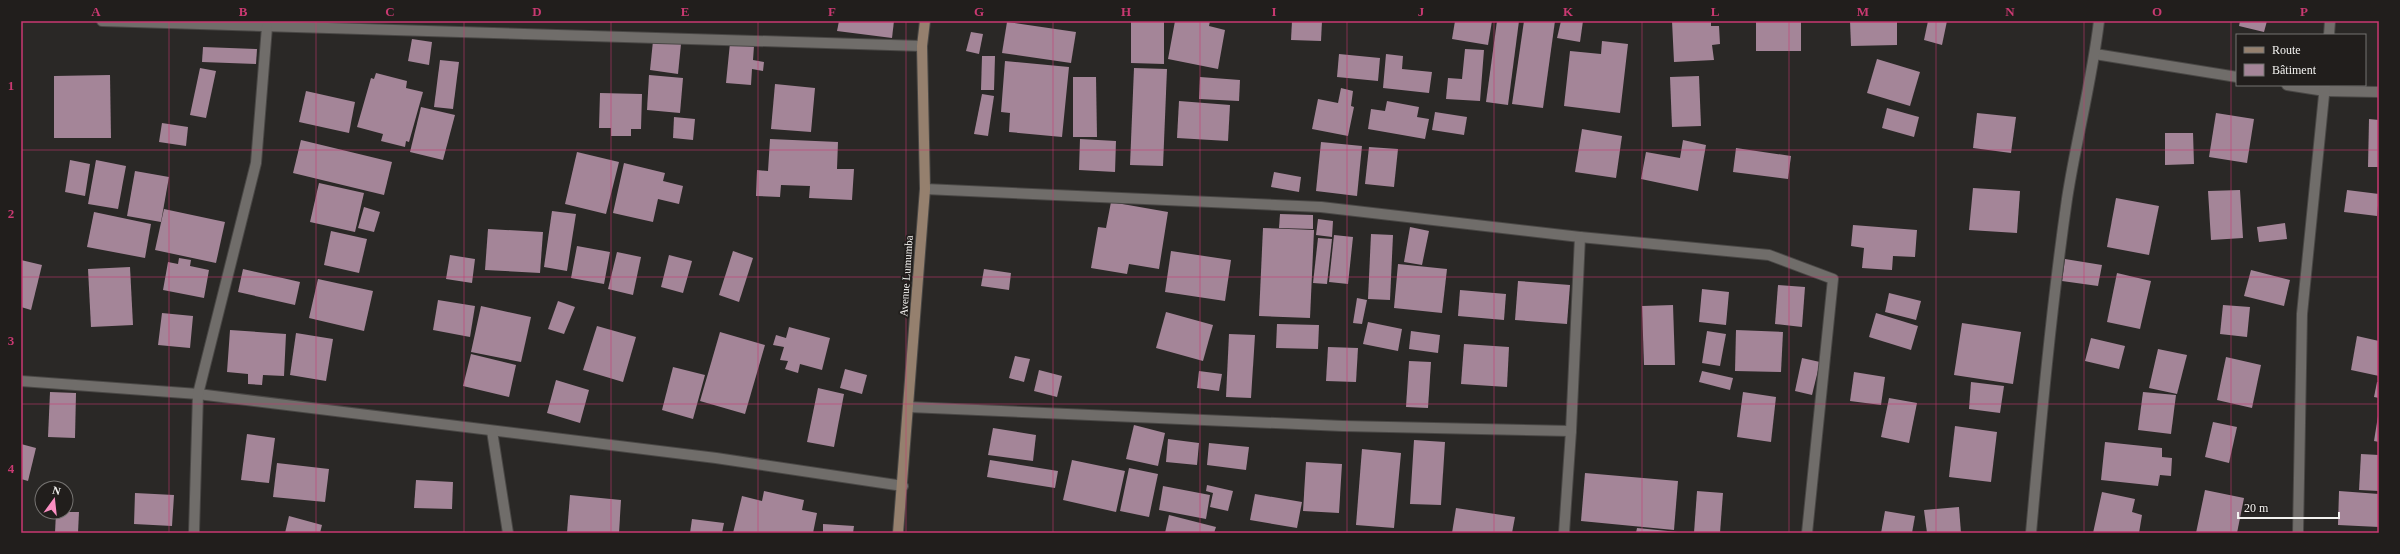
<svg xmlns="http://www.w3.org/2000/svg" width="2400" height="554" viewBox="0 0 2400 554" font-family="Georgia,serif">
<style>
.building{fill:#a48598}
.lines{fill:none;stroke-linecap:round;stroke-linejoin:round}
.minor-casing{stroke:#494745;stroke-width:12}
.secondary-casing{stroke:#494745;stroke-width:12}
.minor{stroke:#706d6a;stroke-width:10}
.secondary{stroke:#95806e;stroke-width:10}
.grid{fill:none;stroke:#c93971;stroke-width:1;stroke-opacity:0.55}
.labels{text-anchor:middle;stroke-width:4;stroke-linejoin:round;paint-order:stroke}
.street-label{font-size:11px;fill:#f3f2f0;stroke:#211e1c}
.neatline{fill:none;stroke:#c93971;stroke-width:1.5}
.grid-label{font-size:13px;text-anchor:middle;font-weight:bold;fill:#c93971}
</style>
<rect width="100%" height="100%" fill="#2a2826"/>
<g class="building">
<path d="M839 21H894L892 38 837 31Z"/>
<path d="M1131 21H1164V64L1131 63Z"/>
<path d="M1175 21H1210L1209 26 1225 30 1218 69 1168 59Z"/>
<path d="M1292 21H1322L1321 41 1291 40Z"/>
<path d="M1455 21H1492L1488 45 1452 39Z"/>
<path d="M1497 21H1519L1508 105 1486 102Z"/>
<path d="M1524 21H1555L1543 108 1512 104Z"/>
<path d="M1561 21H1583L1580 42 1557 38Z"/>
<path d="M1672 21H1711V26H1719L1720 44 1712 45 1714 60 1674 62Z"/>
<rect x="1756" y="21" width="45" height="30"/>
<path d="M1850 21H1897V45L1851 46Z"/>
<path d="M1928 21H1947L1942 45 1924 40Z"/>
<path d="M2240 21H2267L2264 32 2239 26Z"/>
<path d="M1007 22 1076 32 1071 63 1002 53Z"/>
<path d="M971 32 983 34 979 54 966 51Z"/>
<path d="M412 39 432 42 429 65 408 61Z"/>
<path d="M653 41 681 44 678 74 650 70Z"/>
<path d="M1602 41 1628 44 1620 113 1564 106 1570 51 1601 54Z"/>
<path d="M730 43 754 46 753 60 764 62 763 71 752 69 751 85 726 83Z"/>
<path d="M203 47 257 49 256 64 202 62Z"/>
<path d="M1465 49 1484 50 1480 101 1446 99 1448 78 1462 79Z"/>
<path d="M1339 54 1380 58 1378 81 1337 77Z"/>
<path d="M1386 54 1403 56 1402 69 1432 72 1429 93 1383 88Z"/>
<path d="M982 56H995L994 90H981Z"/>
<path d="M1877 59 1920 72 1910 106 1867 93Z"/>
<path d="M440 60 459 62 453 109 434 107Z"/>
<path d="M1005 61 1069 67 1062 137 1009 132 1010 113 1001 112Z"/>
<path d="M200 68 216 71 206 118 190 115Z"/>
<path d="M1134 68 1167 69 1163 166 1130 165Z"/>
<path d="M376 73 407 81 406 88 423 92 409 142 406 141 405 147 381 141 383 134 357 127 371 78 374 79Z"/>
<path d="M110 75 111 138H54V76Z"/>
<path d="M649 75 683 78 680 113 647 110Z"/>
<path d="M1699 76 1701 126 1672 127 1670 77Z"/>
<path d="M1073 77H1096L1097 137H1073Z"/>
<path d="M1200 77 1240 80 1239 101 1199 99Z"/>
<path d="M775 84 815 88 811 132 771 129Z"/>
<path d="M1341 88 1353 91 1351 106 1354 107 1348 136 1312 129 1318 99 1338 103Z"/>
<path d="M306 91 355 102 349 133 299 122Z"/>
<path d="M600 93 642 94 641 129H631V136H611V128H599Z"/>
<path d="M982 94 994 96 988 136 974 134Z"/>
<path d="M1179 101 1230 105 1228 141 1177 138Z"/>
<path d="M1387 101 1419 107 1417 117 1429 119 1425 139 1368 129 1371 109 1385 111Z"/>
<path d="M421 107 455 115 443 160 410 152Z"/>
<path d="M1887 108 1919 117 1914 137 1882 128Z"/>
<path d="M1435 112 1467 117 1464 135 1432 130Z"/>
<path d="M1977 113 2016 117 2011 153 1973 148Z"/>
<path d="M2216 113 2254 119 2247 163 2209 157Z"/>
<path d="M674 117 695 119 693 140 673 138Z"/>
<path d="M2369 119 2379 120V167H2368Z"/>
<path d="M162 123 188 127 186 146 159 142Z"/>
<path d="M1582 129 1622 136 1616 178 1575 172Z"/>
<path d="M2165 133H2193L2194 164 2165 165Z"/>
<path d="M770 139 838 142 837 169H854L852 200 809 198 810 186 781 185 780 197 756 196 757 170 768 171Z"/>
<path d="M1080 139 1116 141 1115 172 1079 170Z"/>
<path d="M301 140 392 162 384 195 293 173Z"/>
<path d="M1683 140 1706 145 1698 191 1641 179 1646 152 1680 158Z"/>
<path d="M1321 142 1362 146 1357 196 1316 191Z"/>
<path d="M1369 147 1398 149 1394 187 1365 184Z"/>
<path d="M1736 148 1791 156 1788 179 1733 172Z"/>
<path d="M577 152 619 162 606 214 565 204Z"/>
<path d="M70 160 90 164 85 196 65 192Z"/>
<path d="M96 160 126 166 118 209 88 204Z"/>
<path d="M624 163 665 173 663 181 683 186 679 204 658 199 653 222 613 213Z"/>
<path d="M135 171 169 177 161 222 127 216Z"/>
<path d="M1274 172 1301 177 1299 192 1271 187Z"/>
<path d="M319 183 364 193 355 232 310 222Z"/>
<path d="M1973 188 2020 191 2017 233 1969 230Z"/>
<path d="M2240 190 2243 238 2211 240 2208 191Z"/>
<path d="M2347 190 2379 194 2377 216 2344 212Z"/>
<path d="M2116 198 2159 206 2149 255 2107 247Z"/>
<path d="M1111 202 1168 212 1159 269 1129 264 1127 274 1091 268 1098 227 1106 228Z"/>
<path d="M364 207 380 212 374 232 358 228Z"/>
<path d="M164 209 225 222 216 263 155 250Z"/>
<path d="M552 211 576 214 567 271 544 267Z"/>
<path d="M94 212 151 224 145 258 87 247Z"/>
<path d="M1280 214 1313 215V229L1279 228Z"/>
<path d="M1318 219 1333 221 1332 237 1316 235Z"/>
<path d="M2285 223 2287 239 2259 242 2257 227Z"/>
<path d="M1853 225 1917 230 1915 257 1893 256 1892 270 1862 268 1864 248 1851 246Z"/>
<path d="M1410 227 1429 231 1422 265 1404 262Z"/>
<path d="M1263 228 1314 230 1310 318 1259 316Z"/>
<path d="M488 229 543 232 540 273 485 270Z"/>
<path d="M331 231 367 239 359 273 324 265Z"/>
<path d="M1371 234 1393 235 1390 300 1368 299Z"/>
<path d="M1334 235 1353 237 1348 284 1329 282Z"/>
<path d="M1318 238 1332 239 1327 284 1313 283Z"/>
<path d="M577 246 610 252 604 284 571 278Z"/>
<path d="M733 251 753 258 739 302 719 295Z"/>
<path d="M1171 251 1231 260 1225 301 1165 292Z"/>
<path d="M617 252 641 257 633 295 608 289Z"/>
<path d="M450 255 475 259 472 283 446 279Z"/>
<path d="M669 255 692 261 683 293 661 287Z"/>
<path d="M179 258 191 260 190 266 209 270 204 298 163 290 168 262 178 264Z"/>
<path d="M2065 259 2102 265 2098 286 2062 281Z"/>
<path d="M21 260 42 265 31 310 21 307Z"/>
<path d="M1398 264 1447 269 1442 313 1394 308Z"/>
<path d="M130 267 133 325 91 327 88 269Z"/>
<path d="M243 269 300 282 295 305 238 292Z"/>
<path d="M984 269 1011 273 1009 290 981 286Z"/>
<path d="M2251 270 2290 280 2284 306 2244 296Z"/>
<path d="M2117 273 2151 281 2140 329 2107 322Z"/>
<path d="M318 279 373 291 364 331 309 318Z"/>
<path d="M1518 281 1570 285 1567 324 1515 320Z"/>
<path d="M1778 285 1805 287 1802 327 1775 324Z"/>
<path d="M1702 289 1729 292 1726 325 1699 322Z"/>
<path d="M1460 290 1506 294 1504 320 1458 316Z"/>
<path d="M1889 293 1921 301 1916 320 1885 312Z"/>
<path d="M1357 298 1367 300 1362 324 1353 323Z"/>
<path d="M438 300 475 306 470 337 433 330Z"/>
<path d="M558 301 575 307 564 334 548 329Z"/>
<path d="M1673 305 1675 365H1644L1642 306Z"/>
<path d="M2223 305 2250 307 2247 337 2220 334Z"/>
<path d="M481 306 531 317 521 362 471 352Z"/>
<path d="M1166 312 1213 325 1203 361 1156 348Z"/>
<path d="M162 313 193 316 190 348 158 345Z"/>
<path d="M1876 313 1918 326 1911 350 1869 337Z"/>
<path d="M1368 322 1402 329 1398 351 1363 344Z"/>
<path d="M1962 323 2021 332 2013 384 1954 375Z"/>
<path d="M1277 324 1319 325 1318 349 1276 348Z"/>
<path d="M597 326 636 337 623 382 583 370Z"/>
<path d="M789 327 830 338 822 370 800 364 798 373 785 369 788 361 780 360 784 347 773 345 776 335 786 338Z"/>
<path d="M230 330 286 334 284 376 263 375 262 385 248 384V374L227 372Z"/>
<path d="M1736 330 1783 332 1781 372 1735 371Z"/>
<path d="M1411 331 1440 335 1438 353 1409 349Z"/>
<path d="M1707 331 1726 334 1720 366 1702 363Z"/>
<path d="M720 332 765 345 745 414 700 401Z"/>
<path d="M296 333 333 339 326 381 290 375Z"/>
<path d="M1229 334 1255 335 1251 398 1226 397Z"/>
<path d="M2357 336 2379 341V376L2351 370Z"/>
<path d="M2091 338 2125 346 2119 369 2085 361Z"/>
<path d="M1464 344 1509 347 1507 387 1461 384Z"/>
<path d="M1328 347 1358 348 1356 382 1326 381Z"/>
<path d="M2158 349 2187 355 2177 394 2149 388Z"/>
<path d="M471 354 516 365 509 397 463 386Z"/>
<path d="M1015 356 1030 359 1024 382 1009 378Z"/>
<path d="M2226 357 2261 365 2252 408 2217 400Z"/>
<path d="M1802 358 1820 362 1812 395 1795 391Z"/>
<path d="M1409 361 1431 362 1428 408 1406 407Z"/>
<path d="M673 367 705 375 693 419 662 410Z"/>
<path d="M845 369 867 375 862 394 840 388Z"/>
<path d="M1039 370 1062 376 1057 397 1034 391Z"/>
<path d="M1199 371 1222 374 1219 391 1197 388Z"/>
<path d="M1702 371 1733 378 1730 390 1699 382Z"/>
<path d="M1854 372 1885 377 1881 405 1850 401Z"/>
<path d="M556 380 589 390 580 423 547 413Z"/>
<path d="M1971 382 2004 386 2000 413 1969 409Z"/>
<path d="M2377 382H2379V398L2374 397Z"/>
<path d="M818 388 844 394 834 447 807 442Z"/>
<path d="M50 392 76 393 75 438 48 437Z"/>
<path d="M1743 392 1776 397 1771 442 1737 437Z"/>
<path d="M2143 392 2176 395 2171 434 2138 430Z"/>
<path d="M1889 398 1917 403 1909 443 1881 437Z"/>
<path d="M2378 416H2379V442L2374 441Z"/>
<path d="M2213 422 2237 427 2229 463 2205 457Z"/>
<path d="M1134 425 1165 433 1158 466 1126 459Z"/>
<path d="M1955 426 1997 432 1991 482 1949 477Z"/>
<path d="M993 428 1036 435 1033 461 988 455Z"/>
<path d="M247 434 275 438 269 483 241 480Z"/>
<path d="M1168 439 1199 443 1197 465 1166 462Z"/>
<path d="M1414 440 1445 442 1441 505 1410 504Z"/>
<path d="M2105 442 2162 448V457L2172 458 2171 476 2160 475 2158 486 2101 480Z"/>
<path d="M1209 443 1249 447 1246 470 1207 465Z"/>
<path d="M21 444 36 448 28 481 21 479Z"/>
<path d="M1362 449 1401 453 1394 528 1356 525Z"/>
<path d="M2361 454 2379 455V491L2359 490Z"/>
<path d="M990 460 1058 471 1055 488 987 477Z"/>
<path d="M1072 460 1125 471 1116 512 1063 500Z"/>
<path d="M1306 462 1342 464 1339 513 1303 511Z"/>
<path d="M277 463 329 469 325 502 273 497Z"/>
<path d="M1129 468 1158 474 1149 517 1120 511Z"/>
<path d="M1585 473 1678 481 1674 530 1581 521Z"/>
<path d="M416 480 453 482 452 509 414 508Z"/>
<path d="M1207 485 1233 491 1228 511 1210 507 1213 493 1206 491Z"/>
<path d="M1163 486 1210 495 1206 519 1159 510Z"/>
<path d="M2205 490 2244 498 2237 533H2196Z"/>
<path d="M764 491 804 500 802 510 817 513 813 533H733L742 496 762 501Z"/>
<path d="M1697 491 1723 493 1720 533H1694Z"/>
<path d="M2339 491 2379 494V527L2338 525Z"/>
<path d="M2102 492 2135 499 2132 512 2142 515 2139 533H2093Z"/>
<path d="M135 493 174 495 172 526 134 524Z"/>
<path d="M1255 494 1302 502 1297 528 1250 520Z"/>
<path d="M570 495 621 500 619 533H567Z"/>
<path d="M1959 507 1961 533H1927L1924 510Z"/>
<path d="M1456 508 1515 517 1512 533H1452Z"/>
<path d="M1885 511 1915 516 1912 533H1881Z"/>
<path d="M56 512H79L78 533H55Z"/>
<path d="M1169 515 1216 527 1214 533H1165Z"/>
<path d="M289 516 322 525 320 533H285Z"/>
<path d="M692 519 724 523 722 533H690Z"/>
<path d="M823 524 854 526 853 533H823Z"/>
<path d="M1637 528 1678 532V533H1636Z"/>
</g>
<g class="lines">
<defs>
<g id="minor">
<path d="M102 21 922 46"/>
<path d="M2329 35 2330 21"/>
<path d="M2095 54 2237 77"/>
<path d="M2287 85 2325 91 2379 92"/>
<path d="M925 189 1321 207 1580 237 1769 255 1833 279 1807 533"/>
<path d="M21 381 198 394 716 458 903 486"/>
<path d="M909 407 1343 426 1571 431"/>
<path d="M492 431 508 533"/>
<path d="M194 533 198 394 256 163 267 27"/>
<path d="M1564 533 1571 431 1580 237"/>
<path d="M2031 533C2041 421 2051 310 2067 199 2076 140 2092 81 2099 21"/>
<path d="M2298 533 2302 314 2325 85"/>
</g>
<path id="secondary" d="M898 533 925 189 922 46 925 21"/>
</defs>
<use href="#minor" class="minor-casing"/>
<use href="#secondary" class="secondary-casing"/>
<use href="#minor" class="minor"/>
<use href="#secondary" class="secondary"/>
</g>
<path class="grid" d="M169 21V533M316 21V533M464 21V533M611 21V533M758 21V533M906 21V533M1053 21V533M1200 21V533M1347 21V533M1494 21V533M1642 21V533M1789 21V533M1936 21V533M2084 21V533M2231 21V533M21 150H2379M21 277H2379M21 404H2379"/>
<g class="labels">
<g class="street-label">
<text transform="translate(906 276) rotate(-86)" y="4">Avenue Lumumba</text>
</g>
</g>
<rect width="2400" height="554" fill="none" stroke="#211e1c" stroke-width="44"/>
<rect x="2236" y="34" width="130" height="52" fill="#211e1c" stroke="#757371"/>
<rect x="2244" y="47" width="20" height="6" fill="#95806e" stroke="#757371"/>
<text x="2272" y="54" font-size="12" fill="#f3f2f0">Route</text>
<rect x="2244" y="64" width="20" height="12" fill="#a48598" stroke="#757371"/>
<text x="2272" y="74" font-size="12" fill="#f3f2f0">Bâtiment</text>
<g transform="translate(54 500) rotate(15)"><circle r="19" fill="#211e1c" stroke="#757371"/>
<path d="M0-3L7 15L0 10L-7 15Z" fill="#fb8fc3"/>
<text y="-6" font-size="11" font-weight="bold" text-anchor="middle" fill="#f3f2f0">N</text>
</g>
<path d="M2238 512v6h101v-6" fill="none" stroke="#f3f2f0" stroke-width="2"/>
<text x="2244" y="512" font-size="12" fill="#f3f2f0" stroke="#211e1c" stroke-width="3" paint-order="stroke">20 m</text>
<rect x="22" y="22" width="2356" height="510" class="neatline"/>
<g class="grid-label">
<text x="96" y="16">A</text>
<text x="243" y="16">B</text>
<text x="390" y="16">C</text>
<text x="537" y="16">D</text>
<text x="685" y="16">E</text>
<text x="832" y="16">F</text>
<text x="979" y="16">G</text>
<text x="1126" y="16">H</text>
<text x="1274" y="16">I</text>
<text x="1421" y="16">J</text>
<text x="1568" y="16">K</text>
<text x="1715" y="16">L</text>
<text x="1863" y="16">M</text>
<text x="2010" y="16">N</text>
<text x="2157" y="16">O</text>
<text x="2304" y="16">P</text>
<text x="11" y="90">1</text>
<text x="11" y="218">2</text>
<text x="11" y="345">3</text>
<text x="11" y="473">4</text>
</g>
</svg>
